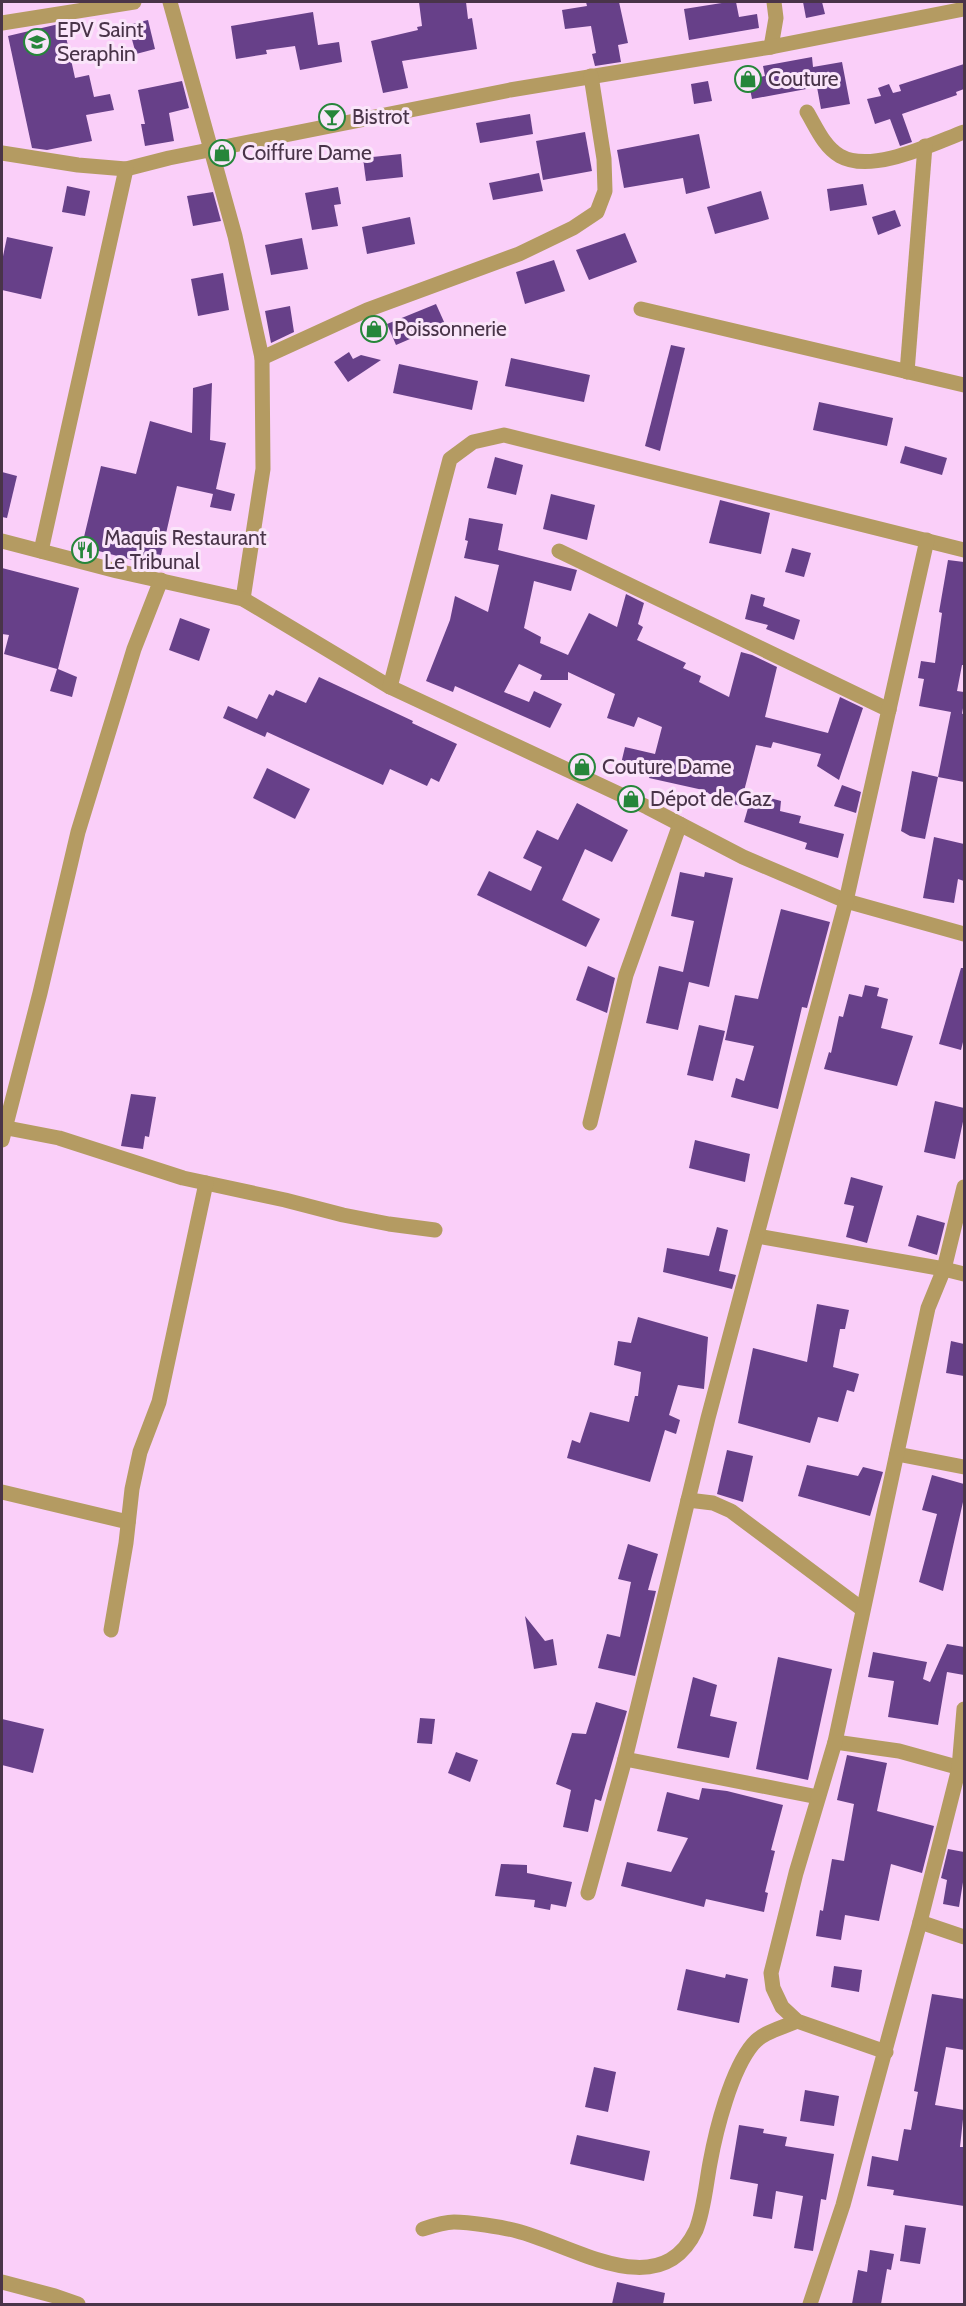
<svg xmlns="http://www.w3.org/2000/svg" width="966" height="2306" viewBox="0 0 966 2306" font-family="Cabin,sans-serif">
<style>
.building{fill:#674089}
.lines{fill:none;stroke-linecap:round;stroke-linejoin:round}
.street{stroke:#b49b62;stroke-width:15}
.labels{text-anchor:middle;stroke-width:6;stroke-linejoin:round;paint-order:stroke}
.poi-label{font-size:21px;fill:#493449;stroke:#fae5fa;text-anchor:start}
</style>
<rect width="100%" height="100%" fill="#facff9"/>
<g class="building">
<path d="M419 2H466L468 19 472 18 477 49 402 61 408 88 383 93 371 41 418 30 417 27 422 26Z"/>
<path d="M586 2H619L628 43 618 45 621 62 595 66 592 54 596 53 591 26 565 29 562 10 587 6Z"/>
<path d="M728 2H736L739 17 757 14 759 28 689 40 684 9Z"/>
<path d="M803 2H822L825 14 806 18Z"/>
<path d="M313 12 318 45 339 42 342 62 300 70 295 46 266 50 267 54 236 59 231 26Z"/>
<path d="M148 20 155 49 136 54 128 25Z"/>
<path d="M63 23 75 78 89 75 94 97 110 94 114 110 86 115 92 141 47 150 32 148 8 36Z"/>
<path d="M812 57 813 67 842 62 850 104 821 109 817 87 752 99 748 79 765 76 763 66Z"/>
<path d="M964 64V89L956 92 957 95 902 114 912 142 900 146 890 119 875 124 867 99 881 96 878 88 889 84 893 93 901 91 899 85Z"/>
<path d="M182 81 189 108 169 113 174 141 145 146 141 124H145L138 90Z"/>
<path d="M708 81 712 101 694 104 691 84Z"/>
<path d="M530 114 533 134 480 143 476 123Z"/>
<path d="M585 132 592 171 543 180 536 141Z"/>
<path d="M699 134 710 188 686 194 683 178 624 188 617 150Z"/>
<path d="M401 154 403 177 366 181 363 158Z"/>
<path d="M539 173 543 191 493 200 489 183Z"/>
<path d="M863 184 867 205 830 211 827 189Z"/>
<path d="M67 186 90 191 85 216 62 212Z"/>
<path d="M338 187 341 204 334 205 338 226 312 230 305 193Z"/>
<path d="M761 191 769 219 715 234 707 207Z"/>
<path d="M213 192 221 221 193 226 187 196Z"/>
<path d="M895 210 901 226 878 235 872 217Z"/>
<path d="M410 217 415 244 367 254 362 227Z"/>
<path d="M625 233 637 262 589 280 576 250Z"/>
<path d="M7 237 53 247 41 299 2 290V261Z"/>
<path d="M302 238 308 269 271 275 265 245Z"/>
<path d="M554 260 565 291 525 304 516 272Z"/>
<path d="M223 273 229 310 198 316 191 279Z"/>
<path d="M436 304 445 324 396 345 387 324Z"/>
<path d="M290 306 294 332 271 343 265 311Z"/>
<path d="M671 345 685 348 660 451 645 446Z"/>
<path d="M349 352 353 359 361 355 381 360 348 382 334 362Z"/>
<path d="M511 358 590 375 584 402 505 386Z"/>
<path d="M399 364 478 381 472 410 393 393Z"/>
<path d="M212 383 210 440 226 443 216 489 235 494 231 511 210 507 213 494 177 486 161 555 150 553 148 564 91 549 93 540 84 537 101 466 136 474 150 421 192 433 193 388Z"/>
<path d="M819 402 893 418 887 446 813 430Z"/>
<path d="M905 446 947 458 942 475 900 463Z"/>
<path d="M495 457 523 465 516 495 487 488Z"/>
<path d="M2 472 17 476 7 518 2 517Z"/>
<path d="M551 494 595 505 587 540 543 529Z"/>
<path d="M720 500 770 513 761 554 709 543Z"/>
<path d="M469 518 503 524 498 550 577 570 571 591 534 581 524 628 541 637 540 643 568 655 589 613 617 627 626 594 644 603 638 624 643 627 637 640 686 663 683 668 701 676 699 682 729 697 741 652 752 655 777 667 765 717 828 733 840 697 863 708 839 780 817 766 821 754 773 742 771 748 756 745 744 791 781 801 780 811 801 816 799 823 844 834 838 858 805 849 807 843 744 822 748 808 715 799 717 796 703 792V790L649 778 650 775 620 768 625 747 655 754 662 727 638 717 634 727 607 718 615 694 568 672V680H540L542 675 519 664 504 692 529 702 534 691 562 704 550 728 455 686 453 692 426 681 450 620 455 596 488 612 499 565 464 558 468 541 465 540Z"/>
<path d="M792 548 811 553 804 577 785 572Z"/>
<path d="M948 560 964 562V665H962L957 691 964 692V702L962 714 952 712 964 714V782L938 777 951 712 919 706 924 679 918 678 921 661 935 663 942 613 939 612Z"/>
<path d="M2 568 79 588 58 669 77 677 72 697 50 691 57 669 4 654 9 635 2 634Z"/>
<path d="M751 594 765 598 763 606 800 620 794 640 766 629 768 625 745 619Z"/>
<path d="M180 618 210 629 199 661 169 650Z"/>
<path d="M319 677 413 721 412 723 457 744 439 782 431 778 427 786 390 769 383 785 267 732 265 737 223 718 228 706 257 719 269 694 273 696 276 690 306 703Z"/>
<path d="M267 768 310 789 295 819 253 798Z"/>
<path d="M912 771 938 777 925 839 910 836 901 831Z"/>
<path d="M842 785 861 792 856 813 834 806Z"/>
<path d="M577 803 628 830 612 862 585 849 562 900 600 919 586 947 477 895 489 871 531 891 542 867 523 858 537 830 558 840Z"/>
<path d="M934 837 964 844V881L958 879 954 903 923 898Z"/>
<path d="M680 872 704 877 705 872 733 878 709 987 689 982 678 1030 646 1023 659 966 683 972 694 921 671 916Z"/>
<path d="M781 909 830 922 807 1008 802 1007 778 1109 731 1097 736 1078 744 1081 754 1046 725 1040 735 995 758 999Z"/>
<path d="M588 966 615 978 607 1013 576 1000Z"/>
<path d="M961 968H964V1038L961 1050 939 1044Z"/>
<path d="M865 985 879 988 877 996 888 999 881 1028 913 1036 897 1086 824 1069 829 1052 831 1053 839 1016 843 1017 849 994 862 997Z"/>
<path d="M699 1025 725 1031 713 1081 687 1075Z"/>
<path d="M131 1094 156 1097 149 1137 145 1136 143 1149 121 1146Z"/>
<path d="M935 1101 964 1108V1117L955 1159 924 1152Z"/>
<path d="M695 1140 750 1154 745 1182 689 1168Z"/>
<path d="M851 1177 883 1186 867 1243 846 1237 854 1206 844 1204Z"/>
<path d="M917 1215 945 1223 937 1255 908 1246Z"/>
<path d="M717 1227 728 1230 719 1271 736 1275 732 1289 663 1272 667 1248 709 1256Z"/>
<path d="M817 1304 849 1310 845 1329H840L833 1367 859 1374 854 1392 847 1390 838 1422 818 1417 810 1443 738 1423 753 1348 807 1362Z"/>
<path d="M638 1317 708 1337 704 1389 678 1385 669 1415 680 1420 676 1434 665 1430 650 1482 567 1458 572 1440 580 1443 590 1412 629 1422 635 1396H638L641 1372 614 1365 618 1341 631 1343Z"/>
<path d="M951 1341 964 1344V1376L946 1373Z"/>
<path d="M727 1450 753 1456 743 1502 717 1494Z"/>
<path d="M807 1465 858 1476 863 1467 883 1472 870 1516 798 1496Z"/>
<path d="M932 1475 964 1484V1503L963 1502 943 1591 919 1582 937 1514 922 1510Z"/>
<path d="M628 1544 658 1554 648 1590 656 1591 635 1676 598 1668 607 1634 620 1637 631 1582 618 1579Z"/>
<path d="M525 1616 545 1641 553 1639 557 1665 534 1669Z"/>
<path d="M947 1644 964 1647V1675L947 1672 938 1725 888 1717 894 1681 868 1677 873 1652 927 1662 923 1679 930 1682Z"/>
<path d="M778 1657 832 1669 808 1780 756 1769Z"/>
<path d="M693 1677 717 1685 710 1716 737 1722 729 1758 677 1748Z"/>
<path d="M596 1702 627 1711 601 1801 595 1799 588 1832 563 1827 571 1790 556 1784 572 1733 586 1734Z"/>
<path d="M420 1718 435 1719 432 1744 417 1743Z"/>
<path d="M2 1719 44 1729 33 1773 2 1765Z"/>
<path d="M456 1752 478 1760 470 1782 448 1773Z"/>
<path d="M847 1755 887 1763 877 1811 934 1826 922 1873 891 1864 879 1921 845 1915 841 1940 816 1936 820 1910 823 1911 832 1859 844 1861 854 1804 837 1800Z"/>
<path d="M702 1788 727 1791 783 1805 771 1850 775 1851 765 1892 768 1893 764 1912 706 1899 704 1907 621 1886 627 1862 671 1872 688 1838 657 1831 667 1792 699 1800Z"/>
<path d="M948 1849 964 1852V1876L959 1907 943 1904 947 1880 941 1878Z"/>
<path d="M501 1864 527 1865V1873L572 1882 566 1907 551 1904 550 1910 534 1907 535 1900 495 1896Z"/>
<path d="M834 1966 862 1970 859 1992 831 1987Z"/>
<path d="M686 1969 725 1978 726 1974 748 1979 739 2023 677 2010Z"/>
<path d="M932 1994 964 1999V2050L946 2047 935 2105 964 2110 960 2147H964V2206L893 2195 894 2190 867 2186 872 2156 898 2161 904 2129 911 2130 918 2092 914 2091Z"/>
<path d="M594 2067 616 2072 608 2112 585 2107Z"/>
<path d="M805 2090 839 2096 834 2126 800 2121Z"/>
<path d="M739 2125 764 2129 763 2133 787 2137 785 2146 834 2154 826 2200 821 2199 813 2251 794 2248 803 2196 776 2191 772 2219 753 2216 758 2184 730 2179Z"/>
<path d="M577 2135 650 2151 644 2181 570 2164Z"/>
<path d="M905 2225 926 2228 920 2264 900 2261Z"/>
<path d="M870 2250 894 2254 891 2270 887 2269 881 2304H852L858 2270 867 2272Z"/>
<path d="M617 2282 665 2293 663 2304H612Z"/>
</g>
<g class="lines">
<g class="street">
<path d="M170 2 235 236 262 358 263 469 243 599"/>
<path d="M2 23 134 2"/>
<path d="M771 47 776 18 774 2"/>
<path d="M807 112C816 127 824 147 840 156 872 174 932 144 964 132"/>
<path d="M2 153 78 165 126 169 169 158 510 90 771 47 964 9"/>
<path d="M641 309 964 385"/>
<path d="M262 358 367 310 519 254 573 228 597 212 605 191 604 159 591 76"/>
<path d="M907 372 925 146"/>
<path d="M2 541 117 571 243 599 390 687 647 807 743 857 846 901 964 934"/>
<path d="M41 551 126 169"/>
<path d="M559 551 889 710"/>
<path d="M390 687 450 459 473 442 504 435 964 550"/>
<path d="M590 1123 626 975 680 824"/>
<path d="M2 1127 59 1138 183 1178 285 1200 343 1215 389 1224 435 1230"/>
<path d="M2 1140 40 993 78 832 134 649 161 580"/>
<path d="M757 1236 944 1269 964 1274"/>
<path d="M897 1454 964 1467"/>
<path d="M2 1492 128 1522"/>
<path d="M688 1500 713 1503 731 1511 862 1609"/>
<path d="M111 1630 126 1543 132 1489 140 1452 159 1402 206 1183"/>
<path d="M835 1742 899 1751 964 1769"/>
<path d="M625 1759 818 1797"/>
<path d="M588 1893 625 1759 708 1418 846 901 927 540"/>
<path d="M920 1922 964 1937"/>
<path d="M886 2052 797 2021 782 2007 773 1988 771 1973 796 1873 835 1742 928 1308 944 1269 964 1187"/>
<path d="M423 2229C432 2226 444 2222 454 2222 469 2222 502 2227 517 2231 573 2245 660 2306 696 2230 704 2210 706 2184 710 2163 716 2130 731 2070 753 2044 763 2032 782 2028 797 2021"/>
<path d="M2 2282 55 2296 78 2304"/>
<path d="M810 2304 843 2205 920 1922 959 1768 964 1709"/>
</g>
</g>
<defs>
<symbol id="school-ring" viewBox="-11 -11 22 22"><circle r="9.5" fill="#fae5fa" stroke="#26863a" stroke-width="1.5"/><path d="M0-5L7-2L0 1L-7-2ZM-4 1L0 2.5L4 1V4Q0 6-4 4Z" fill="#26863a"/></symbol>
<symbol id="shop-ring" viewBox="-11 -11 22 22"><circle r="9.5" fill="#fae5fa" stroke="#26863a" stroke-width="1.5"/><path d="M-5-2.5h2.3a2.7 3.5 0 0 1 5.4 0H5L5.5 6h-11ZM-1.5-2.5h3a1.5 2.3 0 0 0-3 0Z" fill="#26863a"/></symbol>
<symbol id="bar-ring" viewBox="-11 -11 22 22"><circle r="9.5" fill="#fae5fa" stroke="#26863a" stroke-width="1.5"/><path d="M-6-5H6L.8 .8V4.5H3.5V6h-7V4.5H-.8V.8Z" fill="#26863a"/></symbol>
<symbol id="restaurant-ring" viewBox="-11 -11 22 22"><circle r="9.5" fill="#fae5fa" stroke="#26863a" stroke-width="1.5"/><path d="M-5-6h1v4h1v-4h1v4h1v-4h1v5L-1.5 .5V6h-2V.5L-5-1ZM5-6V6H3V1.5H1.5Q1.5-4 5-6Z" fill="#26863a"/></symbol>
</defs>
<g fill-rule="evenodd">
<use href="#school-ring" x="22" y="27" width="30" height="30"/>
<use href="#shop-ring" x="733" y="64" width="30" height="30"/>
<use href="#bar-ring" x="317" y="102" width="30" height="30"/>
<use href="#shop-ring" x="207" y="138" width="30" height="30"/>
<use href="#shop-ring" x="359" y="314" width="30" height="30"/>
<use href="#restaurant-ring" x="70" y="535" width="30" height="30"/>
<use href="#shop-ring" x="567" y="752" width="30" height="30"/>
<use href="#shop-ring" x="616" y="784" width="30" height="30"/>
</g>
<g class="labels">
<g class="poi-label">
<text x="57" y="37">EPV Saint<tspan x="57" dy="24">Seraphin</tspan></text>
<text x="768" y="86">Couture</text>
<text x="352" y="124">Bistrot</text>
<text x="242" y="160">Coiffure Dame</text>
<text x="394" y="336">Poissonnerie</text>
<text x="104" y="545">Maquis Restaurant<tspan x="104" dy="24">Le Tribunal</tspan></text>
<text x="602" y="774">Couture Dame</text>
<text x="650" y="806">Dépot de Gaz</text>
</g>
</g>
<rect width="966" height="2306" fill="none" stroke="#493449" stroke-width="6"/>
</svg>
